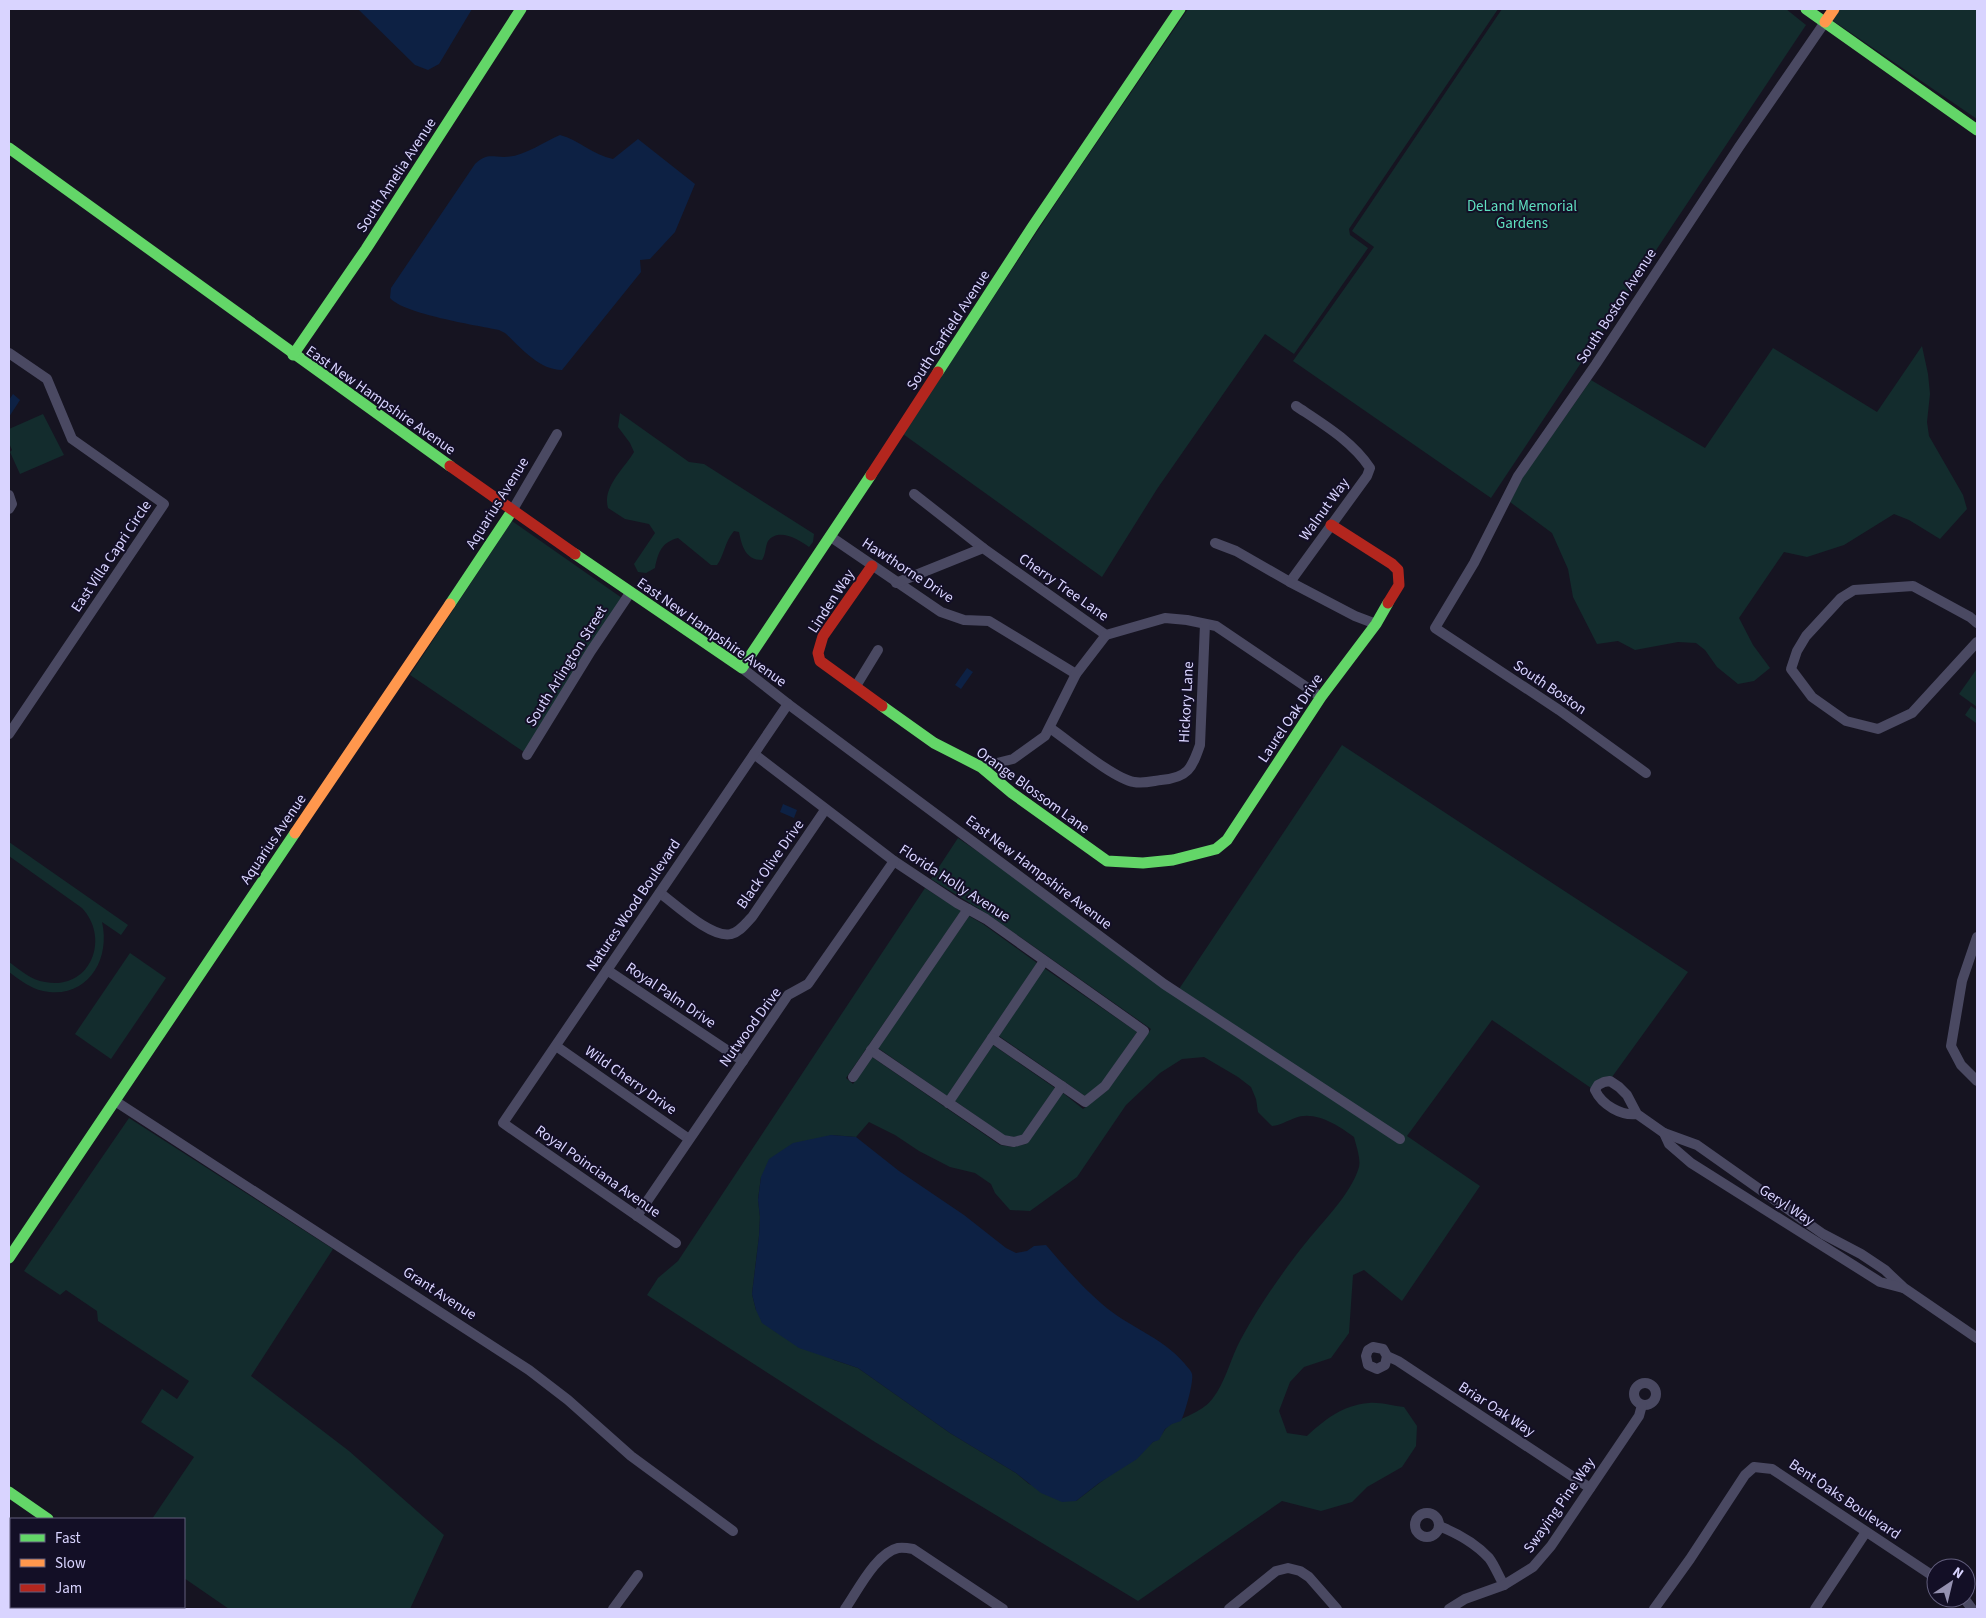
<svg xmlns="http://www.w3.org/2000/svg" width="1986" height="1618" viewBox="0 0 1986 1618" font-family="'Source Sans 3',sans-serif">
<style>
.green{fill:#132c2d;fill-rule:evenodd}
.water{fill:#0d2144}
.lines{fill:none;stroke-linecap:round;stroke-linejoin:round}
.street{stroke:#4a4962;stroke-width:10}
.fast{stroke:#63d668;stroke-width:11}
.slow{stroke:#ff974d;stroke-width:11}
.jam{stroke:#b3261e;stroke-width:11}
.labels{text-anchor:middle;stroke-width:4;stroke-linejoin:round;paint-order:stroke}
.street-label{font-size:15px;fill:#d9d4ff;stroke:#130f26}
.park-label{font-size:15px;fill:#5fe0c0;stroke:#130f26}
</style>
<rect width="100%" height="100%" fill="#161421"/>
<g class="green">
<path d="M1188 9H1498L1349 229 1350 235 1368 248 1294 354 1265 334 1157 489 1102 577 903 434 1064 191Z"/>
<path d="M1502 9H1786L1806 25 1491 498 1293 361 1374 247 1352 231Z"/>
<path d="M1839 9H1977V119L1832 20Z"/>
<path d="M1922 346 1928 374 1930 394 1927 422 1929 436 1963 495 1967 509 1940 539 1909 520 1894 514 1844 545 1807 557 1784 552 1739 618 1753 645 1770 668 1754 681 1738 684 1717 667 1705 650 1696 643 1678 642 1635 650 1618 641 1597 644 1573 597 1568 569 1552 533 1510 502 1522 478 1591 380 1705 448 1773 348 1877 412Z"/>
<path d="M620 413 689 462 704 464 814 534 813 542 809 547C799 540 779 527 768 541 765 547 766 554 762 560 746 560 742 547 739 532L734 531C724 543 724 556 717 565H711L678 538C662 542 658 552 655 568L646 573 638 572 634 564 655 533 649 524 625 519 608 508C602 487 624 469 634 452L630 443 618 427Z"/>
<path d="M43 414 64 455 20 474 10 452 12 450 9 443V429Z"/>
<path d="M512 521 622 598 524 752 410 675Z"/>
<path d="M1976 670H1977V707L1959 694Z"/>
<path d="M1971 706 1977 710 1976 723 1965 715Z"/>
<path d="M1342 745 1688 972 1612 1077C1602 1076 1597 1079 1591 1088L1492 1020 1407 1136 1480 1186 1402 1301 1364 1270 1353 1275 1349 1333 1331 1358 1304 1367 1290 1382 1279 1411 1287 1433 1307 1436C1324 1420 1343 1405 1369 1403 1380 1402 1393 1406 1404 1407L1417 1426 1416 1446 1402 1467 1367 1487 1352 1502 1321 1511 1282 1501 1138 1601 875 1442 647 1295 658 1278 678 1261 925 888 961 911 846 1078 853 1084 872 1057 1000 1145 1013 1147 1026 1144 1063 1093 1083 1109 1108 1090 1151 1029 989 915 931 879 958 838 1179 989ZM1204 1057 1238 1077 1251 1087 1256 1099 1258 1112 1272 1126C1282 1125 1286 1121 1295 1118 1315 1110 1339 1126 1354 1137 1356 1145 1361 1159 1359 1167 1353 1188 1333 1211 1319 1227 1291 1259 1256 1309 1237 1347 1229 1364 1225 1382 1213 1398 1204 1411 1184 1417 1171 1424 1163 1429 1162 1438 1153 1442L1076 1501 1029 1484 1016 1473 950 1433 858 1368 834 1360 756 1310 752 1294 759 1236 760 1217 758 1199 761 1177 831 1135 856 1137 869 1122 895 1135 919 1151 950 1167 975 1173 991 1184 995 1193 1010 1210 1030 1211 1077 1177 1126 1105 1160 1073 1182 1059Z"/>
<path d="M9 842 128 925 121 935 102 922C111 961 86 1000 43 991 30 988 20 980 9 972V962C20 970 31 980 45 982 90 991 111 939 82 908L9 856Z"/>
<path d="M969 916 983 924 1037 963 947 1096 878 1048Z"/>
<path d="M130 953 166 978 111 1059 75 1034Z"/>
<path d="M1044 968 1137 1032 1102 1083 1085 1096 999 1036Z"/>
<path d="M993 1045 1055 1088 1022 1135 1015 1137 1005 1136 955 1101Z"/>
<path d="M129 1118 333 1249 251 1376 349 1451 444 1535 410 1609H229L184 1578V1519H152L194 1457 141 1422 162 1389 177 1399 189 1381 98 1321 97 1311 66 1290 60 1295 24 1271Z"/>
</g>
<g class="water">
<path d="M358 9H472L439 64 428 70 415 65Z"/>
<path d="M560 135C579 140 593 155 613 159L638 139 695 184 675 232 650 259 640 260 641 272 562 370C539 370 521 348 505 333L499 330C475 325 404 314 390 298L391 288 475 164C487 153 491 157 504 157 524 157 543 142 560 135Z"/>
<path d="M13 394 20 400 9 417V400Z"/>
<path d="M967 668 973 672 961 689 955 685Z"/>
<path d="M783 804 797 810 794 818 780 812Z"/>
<path d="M831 1135 856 1137 899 1171 964 1215 1006 1248 1016 1253 1027 1251 1034 1246 1046 1245C1064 1266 1081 1286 1102 1304 1128 1327 1161 1336 1185 1364 1187 1367 1191 1370 1192 1374 1194 1381 1185 1413 1181 1421L1172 1424 1165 1429 1159 1440 1153 1442 1137 1459 1099 1483 1076 1501 1062 1502 1041 1493 1016 1473 950 1433 858 1368 799 1348 762 1323 756 1310 752 1294 759 1236 760 1217 758 1200 761 1177 769 1159 793 1143Z"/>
</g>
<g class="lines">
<g class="street">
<path d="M9 353 47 379 72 439 164 504 9 734"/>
<path d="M914 494 983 548"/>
<path d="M9 495 12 504 9 509"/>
<path d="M512 511 557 434"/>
<path d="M831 537 941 612 964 620 989 621 1076 674"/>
<path d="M1215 543 1236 551 1290 582 1367 476 1370 468C1352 441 1323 424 1296 406"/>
<path d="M1290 582 1355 616 1376 624"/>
<path d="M896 583 983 548 1106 635 1165 618 1187 620 1216 626 1321 697"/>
<path d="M1977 623 1970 617 1913 586 1854 590 1841 598 1806 636 1797 651 1791 669 1812 697 1846 721 1878 729 1912 713 1977 642"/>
<path d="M742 668 788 704 1164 984 1400 1139"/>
<path d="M856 686 878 650"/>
<path d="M1050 728C1069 741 1114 779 1134 782 1143 784 1153 781 1161 780 1188 778 1192 768 1200 745L1205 624"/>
<path d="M754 754 894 861 957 903 986 919 1144 1031 1105 1086 1085 1102 1062 1086"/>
<path d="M527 755 591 651 630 593"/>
<path d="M981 767 1013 759 1045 736 1076 674 1106 635"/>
<path d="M1646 773 1559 710 1435 628 1474 563 1518 476 1596 364 1739 147 1825 22"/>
<path d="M660 893C675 904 712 939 731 934 740 932 746 923 752 917L825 810"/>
<path d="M1977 937 1962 981 1951 1046 1961 1065 1977 1081"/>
<path d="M607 970 743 1061"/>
<path d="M992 1038 1044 961"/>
<path d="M556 1046 689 1139"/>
<path d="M871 1050 1003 1140 1014 1142 1025 1139 1062 1086 992 1038 948 1103"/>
<path d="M853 1077 968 909"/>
<path d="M115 1101 529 1370 568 1400 631 1456 733 1531"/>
<path d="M1637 1114C1621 1116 1602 1105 1595 1090L1598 1085 1604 1082 1610 1081 1619 1087 1627 1095 1637 1114 1664 1133 1697 1145 1823 1234 1861 1254 1885 1270 1904 1288 1977 1338"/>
<path d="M1664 1133 1669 1144 1691 1163 1880 1282 1903 1288"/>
<path d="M637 1216 788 995 808 984 894 861"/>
<path d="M676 1243 503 1123 788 704"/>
<path d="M1387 1356 1385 1365 1377 1369 1368 1365 1366 1356 1368 1350 1373 1347 1383 1349 1387 1356 1398 1361 1590 1488"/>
<circle cx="1645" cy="1394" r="11"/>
<circle cx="1427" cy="1525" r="12"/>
<path d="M1439 1526C1457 1533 1476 1544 1489 1558 1495 1566 1499 1577 1504 1585"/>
<path d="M1964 1598 1972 1609"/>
<path d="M613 1609 638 1575"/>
<path d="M845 1609C857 1592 876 1553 898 1548 903 1547 908 1548 913 1549L1003 1609"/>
<path d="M1229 1609 1276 1571 1288 1568 1300 1571 1309 1577 1337 1609"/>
<path d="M1449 1609 1465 1599 1504 1585 1533 1567 1551 1546 1639 1416 1642 1405"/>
<path d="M1654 1609 1690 1559 1745 1475 1754 1467 1772 1469 1936 1578"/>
<path d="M1815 1609 1866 1532"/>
</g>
<g class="fast">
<path d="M1806 9 1977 130"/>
<path d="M9 148 450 466"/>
<path d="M293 355 366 249 521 9"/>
<path d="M938 372 1033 226 1180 9"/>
<path d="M575 554 742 668 871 475"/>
<path d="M450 604 512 511"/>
<path d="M882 706 934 743 981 767 1012 793 1107 861 1143 863 1173 860 1216 849 1227 840 1321 697 1376 624 1388 603"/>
<path d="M9 1258 295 833"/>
<path d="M9 1492 48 1519"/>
<path d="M150 1607 153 1609"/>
</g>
<g class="slow">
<path d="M1825 22 1834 9"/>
<path d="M295 833 450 604"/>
</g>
<g class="jam">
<path d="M450 466 575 554"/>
<path d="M871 475 938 372"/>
<path d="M1331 525 1392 564 1398 570 1399 585 1388 603"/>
<path d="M872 566 823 636 818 653 820 661 882 706"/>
</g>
</g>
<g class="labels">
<g class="street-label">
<text transform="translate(396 175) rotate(-57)" y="5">South Amelia Avenue</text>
<text transform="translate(1616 306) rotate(-57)" y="5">South Boston Avenue</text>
<text transform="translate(948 330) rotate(-57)" y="5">South Garfield Avenue</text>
<text transform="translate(381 400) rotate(35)" y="5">East New Hampshire Avenue</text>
<text transform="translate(497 503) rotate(-58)" y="5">Aquarius Avenue</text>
<text transform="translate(1324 509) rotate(-54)" y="5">Walnut Way</text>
<text transform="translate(111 556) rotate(-56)" y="5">East Villa Capri Circle</text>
<text transform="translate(908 570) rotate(33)" y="5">Hawthorne Drive</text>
<text transform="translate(1064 587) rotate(35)" y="5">Cherry Tree Lane</text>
<text transform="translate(831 601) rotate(-57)" y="5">Linden Way</text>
<text transform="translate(712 632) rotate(35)" y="5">East New Hampshire Avenue</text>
<text transform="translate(566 666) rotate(-58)" y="5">South Arlington Street</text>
<text transform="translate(1550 687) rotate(34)" y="5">South Boston</text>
<text transform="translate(1186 702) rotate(-87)" y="5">Hickory Lane</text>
<text transform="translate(1290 718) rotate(-56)" y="5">Laurel Oak Drive</text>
<text transform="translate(1033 790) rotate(36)" y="5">Orange Blossom Lane</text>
<text transform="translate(273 839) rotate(-56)" y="5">Aquarius Avenue</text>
<text transform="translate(770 864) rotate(-55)" y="5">Black Olive Drive</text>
<text transform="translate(1039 872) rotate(37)" y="5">East New Hampshire Avenue</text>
<text transform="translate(955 883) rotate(33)" y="5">Florida Holly Avenue</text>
<text transform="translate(633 905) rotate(-56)" y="5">Natures Wood Boulevard</text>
<text transform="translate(671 995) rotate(34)" y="5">Royal Palm Drive</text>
<text transform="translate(750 1027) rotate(-54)" y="5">Nutwood Drive</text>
<text transform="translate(631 1080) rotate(35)" y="5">Wild Cherry Drive</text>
<text transform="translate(598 1171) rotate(35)" y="5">Royal Poinciana Avenue</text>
<text transform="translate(1787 1205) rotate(33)" y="5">Geryl Way</text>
<text transform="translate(440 1293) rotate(33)" y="5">Grant Avenue</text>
<text transform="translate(1497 1409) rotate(33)" y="5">Briar Oak Way</text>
<text transform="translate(1845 1499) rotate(34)" y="5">Bent Oaks Boulevard</text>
<text transform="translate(1559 1505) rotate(-55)" y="5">Swaying Pine Way</text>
</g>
<g class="park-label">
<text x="1522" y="211">DeLand Memorial<tspan x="1522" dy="17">Gardens</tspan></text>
</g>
</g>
<rect width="1986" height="1618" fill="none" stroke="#d9d4ff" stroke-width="20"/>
<rect x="10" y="1518" width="175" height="90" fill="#130f26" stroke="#625e7d"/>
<rect x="20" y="1534" width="25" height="8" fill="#63d668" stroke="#625e7d"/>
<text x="55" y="1543" font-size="15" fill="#d9d4ff">Fast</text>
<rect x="20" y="1559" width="25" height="8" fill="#ff974d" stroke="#625e7d"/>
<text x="55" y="1568" font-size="15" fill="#d9d4ff">Slow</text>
<rect x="20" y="1584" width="25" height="8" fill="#b3261e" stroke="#625e7d"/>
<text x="55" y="1593" font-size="15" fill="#d9d4ff">Jam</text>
<g transform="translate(1951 1583) rotate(35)"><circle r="24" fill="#130f26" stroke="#625e7d"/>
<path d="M0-4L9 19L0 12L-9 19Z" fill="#9591b1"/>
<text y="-8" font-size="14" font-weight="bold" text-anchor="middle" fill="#d9d4ff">N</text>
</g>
</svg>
